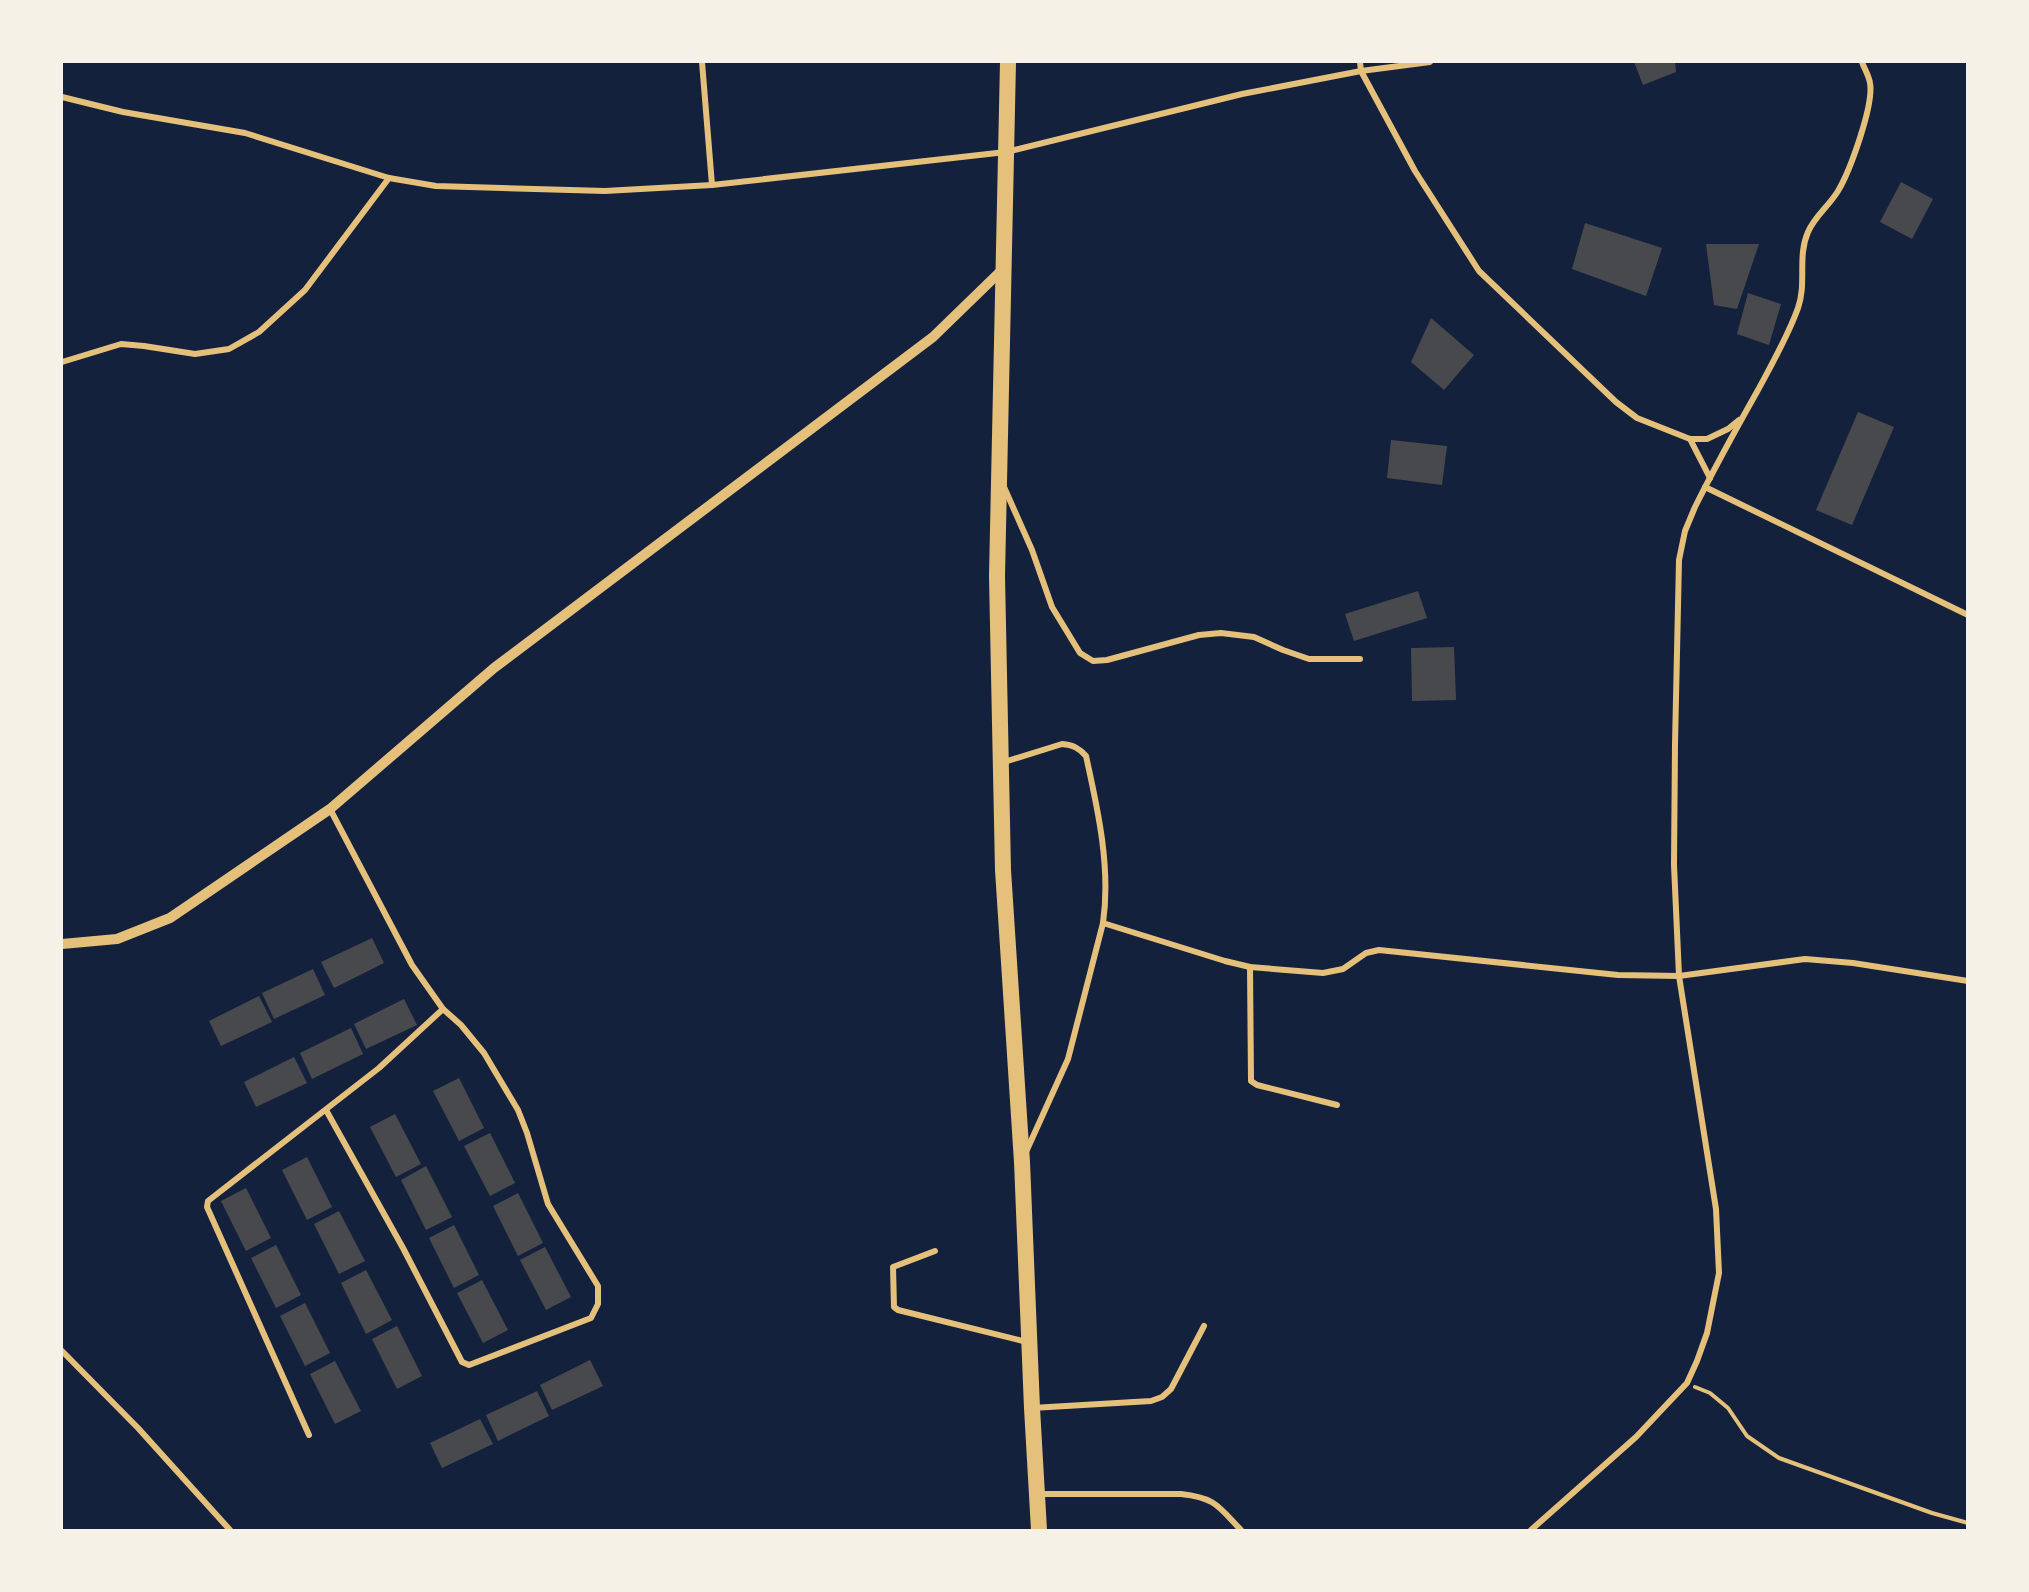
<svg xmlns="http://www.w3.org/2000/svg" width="2029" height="1592" viewBox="0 0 2029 1592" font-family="Quicksand,sans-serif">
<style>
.building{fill:#48494c}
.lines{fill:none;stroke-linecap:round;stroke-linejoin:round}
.path{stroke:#e5c07b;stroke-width:4}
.minor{stroke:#e5c07b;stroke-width:6}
.tertiary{stroke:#e5c07b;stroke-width:10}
.trunk{stroke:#e5c07b;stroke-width:16}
</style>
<rect width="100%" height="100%" fill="#14213d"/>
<g class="building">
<path d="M1634 62H1675L1676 72 1643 85Z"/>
<path d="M1901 182 1933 199 1912 239 1880 222Z"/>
<path d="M1585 223 1662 248 1646 296 1572 269Z"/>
<path d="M1706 244H1759L1737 309 1714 305Z"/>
<path d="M1748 293 1781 304 1769 345 1737 334Z"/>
<path d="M1431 318 1474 355 1444 390 1411 362Z"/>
<path d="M1858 412 1894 427 1852 525 1816 510Z"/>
<path d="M1391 440 1447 446 1442 485 1387 478Z"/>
<path d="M1418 591 1427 618 1354 641 1345 614Z"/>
<path d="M1454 647 1456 700 1412 701 1411 648Z"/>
<path d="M372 938 384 963 334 988 321 962Z"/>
<path d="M313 969 325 995 274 1019 262 993Z"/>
<path d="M259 996 272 1022 221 1046 209 1021Z"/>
<path d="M404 999 417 1025 366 1049 354 1024Z"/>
<path d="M351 1028 363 1054 312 1079 300 1053Z"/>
<path d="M294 1057 307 1083 256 1107 244 1082Z"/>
<path d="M459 1078 484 1128 459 1141 433 1091Z"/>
<path d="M395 1114 421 1164 396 1177 370 1127Z"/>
<path d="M490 1133 515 1183 490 1196 464 1146Z"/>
<path d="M307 1157 332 1207 307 1220 282 1170Z"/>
<path d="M426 1166 452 1217 426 1230 401 1180Z"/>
<path d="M246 1188 271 1238 246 1251 221 1201Z"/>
<path d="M518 1193 543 1243 518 1256 493 1206Z"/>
<path d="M339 1211 365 1261 339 1274 314 1224Z"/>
<path d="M454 1225 479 1275 454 1288 429 1238Z"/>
<path d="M276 1245 301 1295 276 1308 251 1258Z"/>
<path d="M545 1247 571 1297 546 1310 520 1260Z"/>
<path d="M366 1270 392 1320 366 1334 341 1283Z"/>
<path d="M482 1280 508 1330 483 1343 457 1293Z"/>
<path d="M305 1303 330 1353 305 1366 280 1316Z"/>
<path d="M397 1326 422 1376 397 1389 372 1339Z"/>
<path d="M590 1360 603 1386 552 1410 540 1385Z"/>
<path d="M335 1361 361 1411 335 1424 310 1374Z"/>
<path d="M537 1391 549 1416 498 1441 486 1415Z"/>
<path d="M480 1419 493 1444 442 1468 430 1443Z"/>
</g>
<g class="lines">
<path class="path" d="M1695 1387 1710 1393 1728 1408 1747 1436 1779 1458 1932 1513 1968 1523"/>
<g class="minor">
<path d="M702 62 712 185"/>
<path d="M1360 62 1361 71 1415 171 1479 271 1616 402 1637 418 1690 439H1707L1728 429 1739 420"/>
<path d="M62 97 123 112 245 133 389 178 436 186 605 191 712 185 1006 152 1242 94 1361 71 1430 62"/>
<path d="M62 362 121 344 144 346 195 354 229 349 259 332 305 290 389 178"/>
<path d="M1690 439 1710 478"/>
<path d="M1004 487 1032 550 1052 607 1080 653 1093 661 1107 660 1199 635 1221 633 1254 637 1283 650 1309 659H1360"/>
<path d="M1705 487 1968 615"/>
<path d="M1001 763 1062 744C1073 745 1079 748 1086 756 1098 810 1111 868 1103 923L1068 1059 1026 1152"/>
<path d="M1103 923 1225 961 1250 967 1323 973 1343 969 1366 953 1379 950 1618 975 1679 976 1805 959 1853 963 1968 981"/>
<path d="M1250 967 1251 1081 1257 1085 1337 1105"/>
<path d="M326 1110 403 1248 462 1362 469 1365 591 1318 598 1304V1286L548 1204 527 1133 518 1110 484 1053 461 1025 443 1009 412 965 330 809"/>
<path d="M935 1251 893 1267 894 1307 898 1310 1027 1342"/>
<path d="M62 1351 138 1428 230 1530"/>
<path d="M1032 1408 1151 1401 1162 1397 1171 1389 1204 1326"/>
<path d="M309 1435 207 1207 208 1201 379 1068 443 1009"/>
<path d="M1038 1494H1181C1216 1498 1218 1506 1241 1530"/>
<path d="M1531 1530 1636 1437 1687 1383 1697 1361 1707 1333 1719 1273 1716 1209 1679 976 1674 865 1675 744 1679 560 1685 531 1695 507C1715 467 1736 429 1758 390 1772 364 1788 336 1798 308 1807 283 1797 257 1808 232 1815 216 1829 206 1838 191 1850 171 1874 105 1870 83 1869 76 1864 68 1862 62"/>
</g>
<path class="tertiary" d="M62 944 117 939 170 918 330 809 494 668 933 337 1003 269"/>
<path class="trunk" d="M1008 62 997 576 1003 870 1022 1162 1032 1408 1039 1530"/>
</g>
<rect width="2029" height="1592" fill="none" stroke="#f6f1e7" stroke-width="126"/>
</svg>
